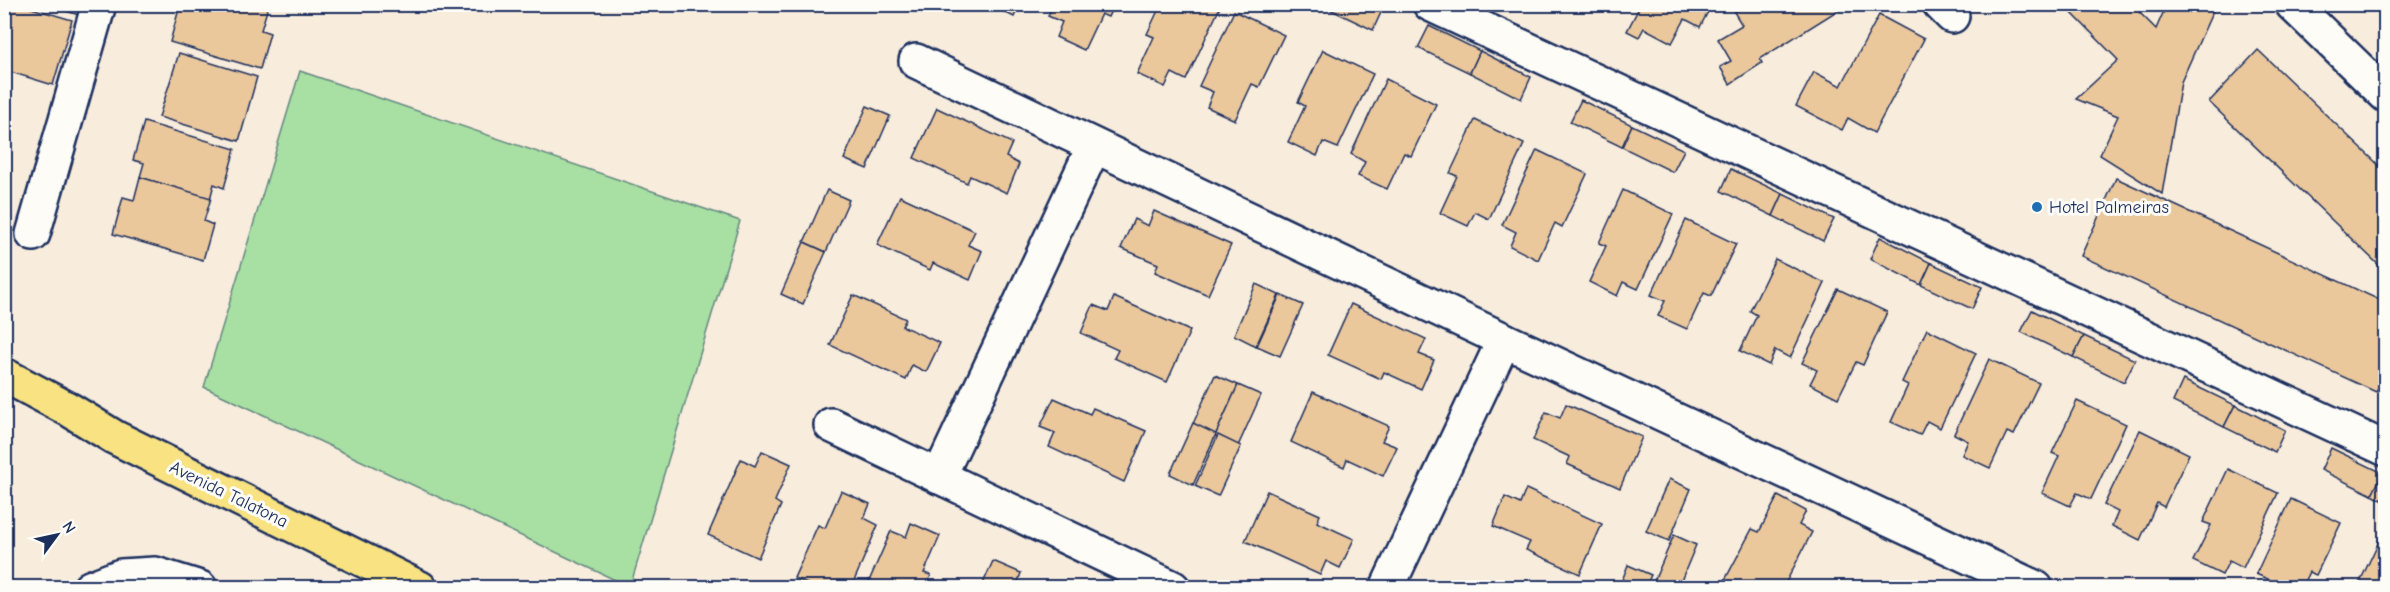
<svg xmlns="http://www.w3.org/2000/svg" width="2390" height="592" viewBox="0 0 2390 592" font-family="'Comic Neue',sans-serif">
<style>
.green{fill:#a8dfa2;stroke:#628780;stroke-width:1.5}
.building{fill:#ebc79c;stroke:#1b2f5e;stroke-width:1.5}
.lines{fill:none;stroke-linecap:round;stroke-linejoin:round}
.minor-casing{stroke:#1b2f5e;stroke-width:38}
.major-casing{stroke:#1b2f5e;stroke-width:38}
.minor{stroke:#fdfcf7;stroke-width:33}
.major{stroke:#f8e281;stroke-width:33}
.poi-dot{fill:#1f6fb2;stroke:#fdfcf7;stroke-width:2}
.labels{text-anchor:middle;stroke-width:6;stroke-linejoin:round;paint-order:stroke}
.poi-label{font-size:18px;fill:#1b2f5e;stroke:#fdfcf7;text-anchor:start}
.street-label{font-size:18px;fill:#1b2f5e;stroke:#fdfcf7}
</style>
<rect width="100%" height="100%" fill="#f8ecdc"/>
<filter id="ink" filterUnits="userSpaceOnUse"><feTurbulence type="fractalNoise" baseFrequency=".0167" numOctaves="2"/><feDisplacementMap in="SourceGraphic" scale="12" xChannelSelector="R" yChannelSelector="G"/><feConvolveMatrix kernelMatrix="1 2 1 2 8 2 1 2 1" color-interpolation-filters="sRGB"/></filter>
<g filter="url(#ink)">
<path class="green" d="M300 71 740 221 630 587 204 387Z"/>
<g class="building">
<path d="M4 4H18L72 20 53 85 4 70Z"/>
<path d="M44 4H86L82 16Z"/>
<path d="M192 4H261L268 7 261 30 270 33 260 69 170 42 180 5 191 9Z"/>
<path d="M988 4H1020L1014 17Z"/>
<path d="M1053 4H1114L1108 17 1101 14 1084 50 1056 37 1062 22 1048 16Z"/>
<path d="M1161 4 1221 5 1186 80 1172 73 1165 87 1137 74 1154 37 1147 34Z"/>
<path d="M1376 4 1383 8 1373 30 1321 5Z"/>
<path d="M1641 4H1712L1700 27 1685 19 1672 43 1644 28 1639 37 1627 31Z"/>
<path d="M1747 4H1848L1760 59 1762 63 1730 84 1720 67 1731 61 1718 39 1742 25 1734 12Z"/>
<path d="M2072 4H2131L2156 29 2167 4H2216L2181 82 2162 194 2100 155 2118 116 2076 99 2118 60 2067 8Z"/>
<path d="M1234 11 1284 35 1259 87 1252 84 1235 120 1207 107 1213 92 1199 86Z"/>
<path d="M1879 15 1924 39 1874 133 1848 118 1842 130 1796 106 1814 72 1841 86Z"/>
<path d="M1429 26 1480 51 1470 73 1418 48Z"/>
<path d="M1323 50 1373 74 1338 148 1323 142 1317 156 1288 142 1305 106 1298 102Z"/>
<path d="M2258 50 2386 172V272L2209 102Z"/>
<path d="M1480 51 1531 77 1521 99 1470 73Z"/>
<path d="M179 53 257 77 239 141 159 117Z"/>
<path d="M1386 79 1436 104 1411 156 1404 153 1387 189 1358 176 1365 162 1351 154Z"/>
<path d="M1581 100 1632 125 1622 147 1570 122Z"/>
<path d="M867 106 890 116 867 169 844 159Z"/>
<path d="M937 108 1012 143 1006 157 1019 164 1007 193 970 176 967 183 914 158Z"/>
<path d="M1475 120 1524 144 1489 219 1475 212 1468 226 1440 213 1457 176 1450 173Z"/>
<path d="M144 122 235 149 224 188 214 184 210 199 140 177 144 163 133 160Z"/>
<path d="M1632 125 1684 150 1673 172 1622 147Z"/>
<path d="M1537 150 1587 174 1562 227 1555 223 1538 260 1510 246 1516 232 1502 225Z"/>
<path d="M1731 169 1783 194 1773 216 1721 191Z"/>
<path d="M140 177 211 198 204 221 213 225 203 260 113 234 123 197 134 200Z"/>
<path d="M2116 178 2386 303V370L2376 392 2081 256Z"/>
<path d="M827 190 849 200 826 252 804 242Z"/>
<path d="M1623 190 1673 214 1638 289 1623 282 1617 296 1589 282 1606 246 1599 243Z"/>
<path d="M1783 194 1834 219 1823 241 1773 216Z"/>
<path d="M900 196 975 231 968 245 982 251 970 280 933 263 930 270 877 245Z"/>
<path d="M1154 211 1231 245 1208 295 1155 272 1158 264 1121 248 1134 219 1148 226Z"/>
<path d="M1686 220 1736 244 1711 296 1704 293 1687 329 1658 316 1665 301 1651 295Z"/>
<path d="M1880 237 1931 263 1921 285 1870 259Z"/>
<path d="M804 242 826 252 803 304 781 294Z"/>
<path d="M1775 259 1825 283 1790 358 1775 350 1769 365 1740 351 1757 315 1750 311Z"/>
<path d="M1931 263 1982 287 1972 309 1921 285Z"/>
<path d="M1256 284 1279 295 1256 346 1234 335Z"/>
<path d="M1838 289 1887 312 1863 365 1856 362 1838 398 1810 384 1817 370 1802 363Z"/>
<path d="M853 295 906 319 902 326 940 343 926 372 912 365 906 380 830 345Z"/>
<path d="M1280 295 1303 305 1280 356 1257 346Z"/>
<path d="M1114 297 1190 331 1167 382 1114 358 1118 350 1081 333 1093 305 1108 311Z"/>
<path d="M1351 304 1426 339 1419 354 1434 360 1421 389 1384 372 1381 379 1328 355Z"/>
<path d="M2032 310 2084 336 2073 357 2021 332Z"/>
<path d="M1927 329 1976 353 1940 428 1927 421 1920 435 1891 422 1908 385 1902 382Z"/>
<path d="M2084 336 2135 360 2124 382 2073 357Z"/>
<path d="M1989 359 2039 383 2014 435 2007 432 1990 468 1962 455 1968 441 1954 434Z"/>
<path d="M1215 375 1238 385 1215 436 1192 426Z"/>
<path d="M2183 380 2235 405 2224 427 2173 402Z"/>
<path d="M1238 385 1261 395 1238 446 1215 436Z"/>
<path d="M1313 392 1389 426 1382 441 1397 447 1383 476 1347 459 1344 467 1291 442Z"/>
<path d="M1054 398 1090 414 1093 408 1146 431 1124 482 1049 447 1055 433 1040 427Z"/>
<path d="M2077 401 2126 424 2091 499 2077 493 2070 506 2042 493 2059 456 2052 453Z"/>
<path d="M1566 404 1642 437 1620 488 1567 464 1570 457 1533 440 1546 412 1560 418Z"/>
<path d="M2235 405 2285 430 2275 452 2224 427Z"/>
<path d="M1193 423 1216 434 1193 485 1170 474Z"/>
<path d="M2140 430 2189 454 2164 507 2157 503 2140 540 2112 526 2118 512 2104 505Z"/>
<path d="M1218 435 1241 446 1218 496 1195 486Z"/>
<path d="M2331 448 2383 473 2372 495 2321 470Z"/>
<path d="M762 451 791 464 775 501 781 505 758 558 708 535 741 459 755 466Z"/>
<path d="M2228 469 2278 493 2243 568 2229 561 2222 575 2193 561 2211 525 2203 522Z"/>
<path d="M2383 473 2386 474V502L2372 495Z"/>
<path d="M1669 479 1691 489 1669 541 1646 531Z"/>
<path d="M1526 489 1602 524 1580 574 1526 550 1530 542 1493 526 1505 497 1520 504Z"/>
<path d="M841 491 870 504 864 518 878 525 851 588H816L794 578 818 525 825 528Z"/>
<path d="M1267 491 1320 515 1317 522 1354 539 1340 568 1326 561 1320 575 1245 541Z"/>
<path d="M1778 496 1806 511 1799 525 1812 532 1783 588H1740L1725 580 1752 529 1759 532Z"/>
<path d="M2291 499 2341 523 2316 575 2309 572 2301 588H2267L2270 580 2256 574Z"/>
<path d="M911 523 940 536 924 573 931 575 926 588H866L891 531 906 537Z"/>
<path d="M1674 535 1696 545 1678 588H1651Z"/>
<path d="M2380 539 2386 542V588H2357Z"/>
<path d="M993 561 1021 573 1016 588H981Z"/>
<path d="M1628 565 1651 575 1645 588H1619Z"/>
</g>
<g class="lines">
<defs>
<g id="minor">
<path d="M1430 4 2386 449"/>
<path d="M1940 4 1952 16"/>
<path d="M2292 4 2386 95"/>
<path d="M916 61 1504 340 2036 588"/>
<path d="M33 234 99 4"/>
<path d="M831 425 1173 588"/>
<path d="M939 477 1094 146"/>
<path d="M90 588 121 576 155 574 200 588"/>
<path d="M1387 588 1504 340"/>
</g>
<path id="major" d="M4 375 70 410 114 437 420 588"/>
</defs>
<use href="#minor" class="minor-casing"/>
<use href="#major" class="major-casing"/>
<use href="#minor" class="minor"/>
<use href="#major" class="major"/>
</g>
</g>
<circle class="poi-dot" cx="2037" cy="207" r="6"/>
<g class="labels">
<g class="poi-label">
<text x="2049" y="213">Hotel Palmeiras</text>
</g>
<g class="street-label">
<text transform="translate(229 494) rotate(26)" y="6">Avenida Talatona</text>
</g>
</g>
<rect width="2390" height="592" fill="none" stroke="#fdfcf7" stroke-width="24"/>
<rect x="12" y="12" width="2366" height="568" fill="none" stroke="#1b2f5e" stroke-width="2" filter="url(#ink)"/>
<g transform="translate(57 535) rotate(57)" stroke="#fdfcf7" stroke-width="4.5" paint-order="stroke">
<path d="M0-4.5L10 22L0 15L-10 22Z" fill="#1b2f5e"/>
<text y="-9" font-size="16" font-weight="bold" text-anchor="middle" fill="#1b2f5e">N</text>
</g>
</svg>
